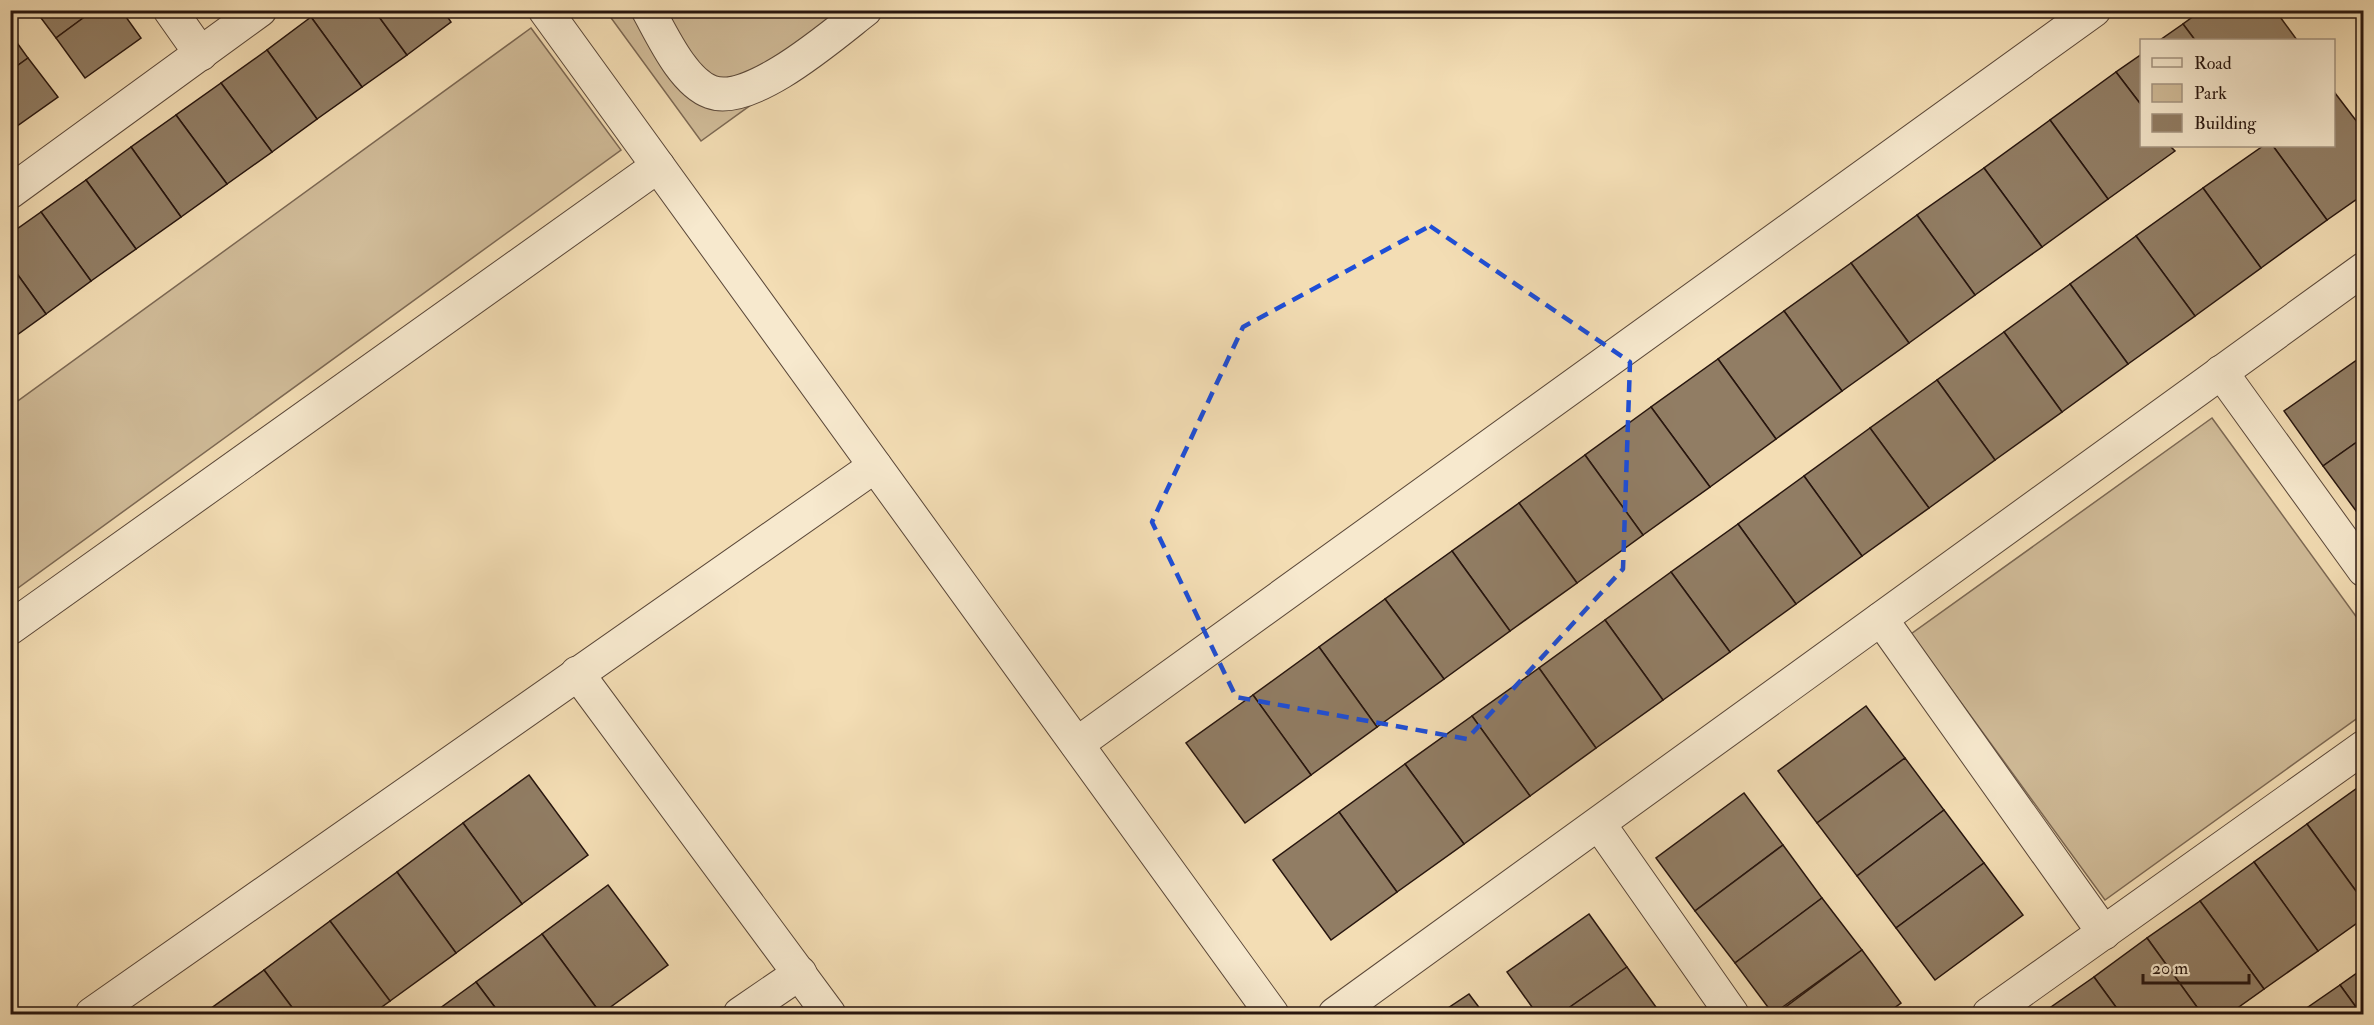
<svg xmlns="http://www.w3.org/2000/svg" width="2374" height="1025" viewBox="0 0 2374 1025" font-family="'IM FELL Double Pica',serif">
<style>
.green{fill:#d0bb98;stroke:#7c6853;stroke-width:1.5}
.building{fill:#917d64;stroke:#27150e;stroke-width:1.5}
.lines{fill:none;stroke-linecap:round;stroke-linejoin:round}
.minor-casing{stroke:#5a4738;stroke-width:35}
.minor{stroke:#f7e9ce;stroke-width:33}
.marked{fill:none;stroke:#1d4ed8;stroke-width:4.5;stroke-dasharray:12 8;stroke-linejoin:round}
</style>
<rect width="100%" height="100%" fill="#f3ddb4"/>
<filter id="stains"><feTurbulence type="fractalNoise" baseFrequency=".00333" numOctaves="4"/><feColorMatrix values="0 0 0 0 .2 0 0 0 0 .09 0 0 0 0 .02 0 0 0 .5 -.17"/></filter>
<radialGradient id="worn" r=".72"><stop offset=".6" stop-color="#630" stop-opacity="0"/><stop offset="1" stop-color="#630" stop-opacity=".3"/></radialGradient>
<g class="green">
<path d="M606 11H881L701 141Z"/>
<path d="M531 28 621 150 11 593V406Z"/>
<path d="M2212 418 2363 626V714L2105 900 1911 634Z"/>
</g>
<g class="building">
<path d="M35 10H94L56 38Z"/>
<path d="M94 10H121L141 38 85 78 56 38Z"/>
<path d="M321 10H374L407 55 362 87 311 17Z"/>
<path d="M374 10H443L451 22 407 55Z"/>
<path d="M2202 10H2275L2297 40H2195L2183 24Z"/>
<path d="M311 17 362 87 317 119 267 50Z"/>
<path d="M2183 24 2195 40H2160Z"/>
<path d="M10 33 28 58 10 71Z"/>
<path d="M267 50 317 119 272 152 221 83Z"/>
<path d="M2142 54V106L2116 72Z"/>
<path d="M28 58 58 97 10 131V71Z"/>
<path d="M2116 72 2142 106V146H2170L2175 151 2108 199 2050 120Z"/>
<path d="M221 83 272 152 227 184 176 115Z"/>
<path d="M2335 93 2364 131V194L2327 220 2273 146H2334Z"/>
<path d="M176 115 227 184 181 217 131 147Z"/>
<path d="M2050 120 2108 199 2042 247 1984 168Z"/>
<path d="M2263 146H2273L2327 220 2261 268 2203 188Z"/>
<path d="M131 147 181 217 136 249 86 180Z"/>
<path d="M1984 168 2042 247 1975 295 1917 215Z"/>
<path d="M86 180 136 249 91 281 41 212Z"/>
<path d="M2203 188 2261 268 2195 316 2136 236Z"/>
<path d="M41 212 91 281 46 314 10 264V234Z"/>
<path d="M1917 215 1975 295 1909 343 1851 263Z"/>
<path d="M2136 236 2195 316 2128 364 2070 284Z"/>
<path d="M1851 263 1909 343 1842 391 1784 311Z"/>
<path d="M10 264 46 314 10 340Z"/>
<path d="M2070 284 2128 364 2062 412 2004 332Z"/>
<path d="M1784 311 1842 391 1776 439 1718 359Z"/>
<path d="M2004 332 2062 412 1995 460 1937 380Z"/>
<path d="M2364 355V437L2323 466 2284 411Z"/>
<path d="M1718 359 1776 439 1710 487 1651 407Z"/>
<path d="M1937 380 1995 460 1929 508 1870 428Z"/>
<path d="M1651 407 1710 487 1643 535 1585 455Z"/>
<path d="M1870 428 1929 508 1862 556 1804 476Z"/>
<path d="M2364 437V518L2362 519 2323 466Z"/>
<path d="M1585 455 1643 535 1577 583 1519 503Z"/>
<path d="M1804 476 1862 556 1796 604 1738 524Z"/>
<path d="M1519 503 1577 583 1510 631 1452 551Z"/>
<path d="M1738 524 1796 604 1730 652 1671 572Z"/>
<path d="M1452 551 1510 631 1444 679 1385 599Z"/>
<path d="M1671 572 1730 652 1663 700 1605 620Z"/>
<path d="M1385 599 1444 679 1377 727 1319 647Z"/>
<path d="M1605 620 1663 700 1596 748 1539 668Z"/>
<path d="M1319 647 1377 727 1311 775 1253 695Z"/>
<path d="M1539 668 1596 748 1530 796 1472 716Z"/>
<path d="M1253 695 1311 775 1245 823 1186 743Z"/>
<path d="M1866 706 1905 758 1817 823 1778 771Z"/>
<path d="M1472 716 1530 796 1464 844 1405 764Z"/>
<path d="M1905 758 1944 810 1857 876 1817 823Z"/>
<path d="M1405 764 1464 844 1397 892 1339 812Z"/>
<path d="M529 775 588 855 522 904 463 823Z"/>
<path d="M2360 786 2364 790V902L2307 824Z"/>
<path d="M1744 793 1783 845 1695 911 1656 858Z"/>
<path d="M1944 810 1984 863 1896 928 1857 876Z"/>
<path d="M1339 812 1397 892 1331 940 1273 860Z"/>
<path d="M463 823 522 904 456 953 397 872Z"/>
<path d="M2307 824 2364 902V918L2318 951 2254 862Z"/>
<path d="M1783 845 1822 898 1735 963 1695 911Z"/>
<path d="M2254 862 2318 951 2264 989 2200 901Z"/>
<path d="M1984 863 2023 915 1935 980 1896 928Z"/>
<path d="M397 872 456 953 390 1001 330 921Z"/>
<path d="M608 885 668 965 601 1014 542 934Z"/>
<path d="M1822 898 1862 950 1773 1014 1735 963Z"/>
<path d="M2200 901 2264 989 2229 1014H2202L2147 938Z"/>
<path d="M1589 914 1627 967 1560 1014H1537L1507 972Z"/>
<path d="M330 921 390 1001 372 1014H297L264 970Z"/>
<path d="M542 934 601 1014H500L476 982Z"/>
<path d="M2147 938 2202 1014H2121L2094 977Z"/>
<path d="M1862 950 1901 1003 1886 1014H1776Z"/>
<path d="M1627 967 1661 1014H1560Z"/>
<path d="M2364 968V1014H2361L2340 985Z"/>
<path d="M264 970 297 1014H203Z"/>
<path d="M2094 977 2121 1014H2041Z"/>
<path d="M476 982 500 1014H432Z"/>
<path d="M2340 985 2361 1014H2298Z"/>
<path d="M1469 994 1484 1014H1439Z"/>
</g>
<g class="lines">
<defs>
<g id="minor">
<path d="M170 10 201 54"/>
<path d="M545 10 1272 1014"/>
<path d="M648 10C662 35 683 82 711 92 751 107 834 34 865 10"/>
<path d="M10 192 260 10"/>
<path d="M2221 372 2364 570"/>
<path d="M1881 619 2104 933"/>
<path d="M10 628 658 166"/>
<path d="M577 673 829 1014"/>
<path d="M1077 744 2094 10"/>
<path d="M1599 824 1732 1014"/>
<path d="M92 1014 875 466"/>
<path d="M740 1014 800 973"/>
<path d="M1335 1014 2364 269"/>
<path d="M1989 1014 2364 747"/>
</g>
</defs>
<use href="#minor" class="minor-casing"/>
<use href="#minor" class="minor"/>
</g>
<path class="marked" d="M1430 226 1630 362 1623 569 1467 739 1236 697 1152 522 1243 327Z"/>
<rect width="2374" height="1025" fill="none" stroke="#f3ddb4" stroke-width="36"/>
<rect x="12" y="12" width="2350" height="1001" fill="none" stroke="#27150e" stroke-width="3"/>
<rect x="18" y="18" width="2338" height="989" fill="none" stroke="#27150e" stroke-width="1.5"/>
<rect x="2140" y="39" width="195" height="108" fill="#f7e9ce" stroke="#a49481" stroke-width="1.5"/>
<rect x="2152" y="58" width="30" height="9" fill="#f7e9ce" stroke="#a49481" stroke-width="1.5"/>
<text x="2194" y="69" font-size="18" fill="#27150e">Road</text>
<rect x="2152" y="84" width="30" height="18" fill="#d0bb98" stroke="#a49481" stroke-width="1.5"/>
<text x="2194" y="99" font-size="18" fill="#27150e">Park</text>
<rect x="2152" y="114" width="30" height="18" fill="#917d64" stroke="#a49481" stroke-width="1.5"/>
<text x="2194" y="129" font-size="18" fill="#27150e">Building</text>
<path d="M2143 974v9h106v-9" fill="none" stroke="#27150e" stroke-width="3"/>
<text x="2152" y="974" font-size="18" fill="#27150e" stroke="#f7e9ce" stroke-width="4.5" paint-order="stroke">20 m</text>
<rect width="100%" height="100%" filter="url(#stains)"/>
<rect width="100%" height="100%" fill="url(#worn)"/>
</svg>
